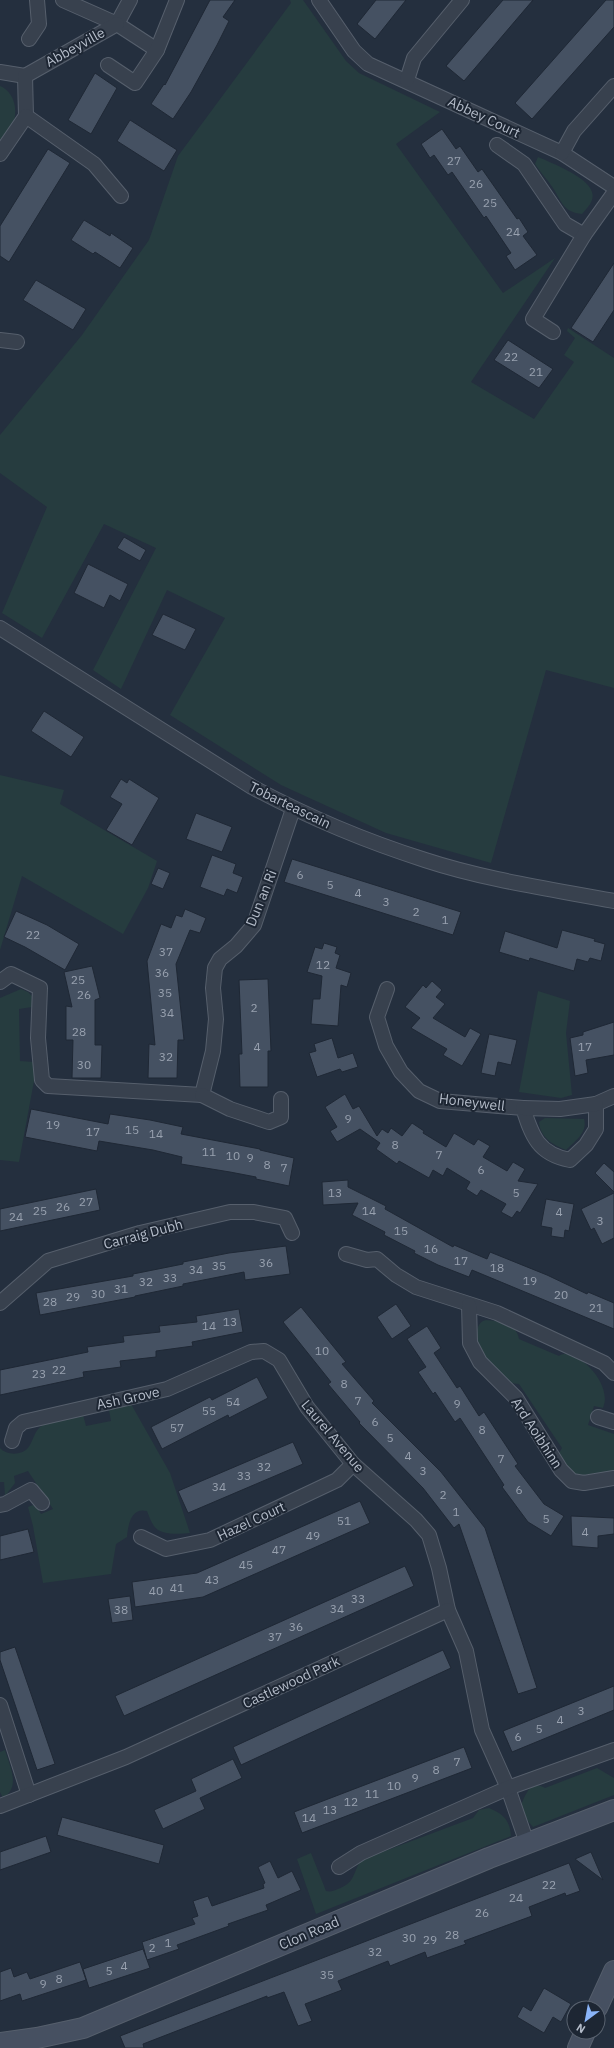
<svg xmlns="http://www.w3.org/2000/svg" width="614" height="2048" viewBox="0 0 614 2048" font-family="'IBM Plex Sans',sans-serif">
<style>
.green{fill:#263c3f}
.building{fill:#455162;stroke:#1f2835}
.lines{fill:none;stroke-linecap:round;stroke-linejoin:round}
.minor-casing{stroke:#565f6c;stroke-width:16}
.secondary-casing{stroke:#565f6c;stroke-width:22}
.minor{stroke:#38414e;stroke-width:14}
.secondary{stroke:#465061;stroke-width:20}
.labels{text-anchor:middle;stroke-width:4;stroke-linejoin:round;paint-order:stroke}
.number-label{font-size:12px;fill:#98a1af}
.street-label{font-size:14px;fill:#b4bcc9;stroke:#1d2633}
</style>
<rect width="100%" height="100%" fill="#242f3e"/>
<g class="green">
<path d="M290 0H303L346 61 359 73 440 112 396 144 503 293 555 258 471 382 534 419 574 362 564 355 575 338 567 331 568 328 614 358V688L546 670 491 863 386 833 281 785 170 715 225 618 167 590 121 689 93 670 156 548 104 524 42 638 2 613 47 507 0 473V435L82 335 149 240 178 156 291 3Z"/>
<path d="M0 86C13 91 18 108 14 121 11 128 4 135 0 142Z"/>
<path d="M538 157C552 163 588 177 592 192 595 201 587 208 582 214 563 212 562 202 553 188 547 179 540 172 535 164Z"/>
<path d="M0 775 64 790 60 804 157 861 148 888 123 934 22 876 0 950Z"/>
<path d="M21 989 28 992 33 997 32 1007 19 1009 20 1061 34 1062V1081L19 1162 0 1160V998Z"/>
<path d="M538 991 570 1001 566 1033 572 1095 561 1098 519 1092Z"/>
<path d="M545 1118 584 1119C588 1133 574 1142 566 1150 553 1145 540 1137 539 1122Z"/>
<path d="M486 1320C499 1321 517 1324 519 1339L559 1356C573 1345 614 1382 603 1408L594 1406 588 1425 614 1434V1471C584 1477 576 1483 558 1455L562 1448 519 1384 510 1383C502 1375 491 1367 484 1358 478 1349 471 1323 486 1320Z"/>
<path d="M131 1404 170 1473 190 1533C180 1534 161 1536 154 1526 151 1522 149 1516 147 1511 131 1507 128 1525 127 1537L116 1544 111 1574 43 1583 33 1526 28 1507 33 1505 37 1507 41 1514 53 1509 28 1471 14 1476 15 1483 5 1496 4 1482H0V1448C6 1455 21 1456 28 1448 34 1440 34 1430 43 1425 54 1419 71 1418 83 1415L86 1426 111 1421 109 1410Z"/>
<path d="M5 1750C10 1767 21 1787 3 1798L0 1792V1752Z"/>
<path d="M597 1768 614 1778V1795L533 1827 527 1820 521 1805C526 1793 531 1779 545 1788Z"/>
<path d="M489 1808C504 1814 510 1821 511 1836L316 1914 297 1859 311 1853 326 1891C331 1892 333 1891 338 1889 356 1882 352 1874 361 1860L473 1818 479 1810Z"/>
</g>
<g class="building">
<path d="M210 0H235L223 17 229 21 217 45 191 92 173 119 151 104 164 84 165 85Z"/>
<path d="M376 0H406L375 39 357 24Z"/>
<path d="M503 0H533L464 81 446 66Z"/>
<path d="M606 0H614V27L532 119 515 103Z"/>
<path d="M95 73 117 88 91 134 68 120Z"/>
<path d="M130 120 177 150 164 171 117 141Z"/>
<path d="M442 129 456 149 460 146 478 172 482 169 517 219 519 218 528 232 523 236 537 255 515 270 506 256 511 253 486 216 484 218 452 172 448 175 434 155 430 158 421 144Z"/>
<path d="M48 149 70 163 9 262 0 256V226Z"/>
<path d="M84 220 110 236 111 233 133 248 120 268 95 252 93 254 71 240Z"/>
<path d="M614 263V310L593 342 571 328Z"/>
<path d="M36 280 86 309 73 330 23 300Z"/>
<path d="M508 340 553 369 539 388 494 360Z"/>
<path d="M124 537 146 550 140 561 117 548Z"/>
<path d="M88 564 128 584 120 601 110 595 104 608 74 593Z"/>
<path d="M163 614 196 629 185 650 152 635Z"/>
<path d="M44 711 84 737 71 757 31 731Z"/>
<path d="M121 779 127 783 129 779 159 798 132 845 106 830 122 804 110 797Z"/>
<path d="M196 813 232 827 222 852 186 839Z"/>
<path d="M212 855 236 864 233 873 243 877 237 893 227 889 224 896 200 887Z"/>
<path d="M292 859 461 912 453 935 284 882Z"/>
<path d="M158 868 170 873 163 889 151 884Z"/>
<path d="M185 909 206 918 200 933 190 930 176 964 184 1040H178L177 1078H148L149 1044 155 1045 147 961 161 924 171 928 176 915 182 917Z"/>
<path d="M16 911 47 925 79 944 65 970 25 947 4 937Z"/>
<path d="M562 930 595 939 594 941 605 944 601 961 590 958 588 962 577 959 574 971 530 958 529 961 499 952 505 931 557 948Z"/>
<path d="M324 943 337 947 335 953 340 955 336 968 351 973 347 987 341 985 338 1026 311 1024 313 999H320L322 976 307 972 315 947 322 949Z"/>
<path d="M92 966 100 998 95 1000V1045H102L101 1078H72L73 1040H66V1006L72 1007 64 972Z"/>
<path d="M268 979 271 1051H268V1087H240L239 1054H242L239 980Z"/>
<path d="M432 981 442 990 436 997 445 1004 433 1018 465 1037 470 1028 481 1034 462 1066 443 1055 447 1049 411 1028 420 1018 405 1007 423 985 426 988Z"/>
<path d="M614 1022V1055L586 1060 588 1073 575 1076 570 1038 583 1035V1032Z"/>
<path d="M489 1034 517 1040 511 1065 498 1062 495 1076 481 1073Z"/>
<path d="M332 1038 338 1058 353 1053 358 1067 342 1072 340 1069 317 1077 309 1053 316 1051 314 1044Z"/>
<path d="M345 1094 353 1109 359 1106 377 1136 382 1129 388 1133 391 1128 402 1136 412 1123 424 1131 423 1133 446 1147 454 1133 474 1145 478 1139 490 1146 483 1157 507 1171 513 1162 525 1169 518 1181 538 1184 520 1213 517 1211 512 1218 501 1212 506 1204 481 1190 477 1196 466 1189 470 1182 447 1168 443 1176 433 1170 429 1178 399 1161 397 1164 376 1149 380 1143 360 1129 337 1142 330 1131 337 1127 325 1107Z"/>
<path d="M31 1109 108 1124 110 1114 150 1120 183 1127 181 1134 260 1149V1150L294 1158 289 1186 256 1179V1177L230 1172 181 1164 182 1157 153 1150 99 1141 97 1151 25 1137Z"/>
<path d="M604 1163 614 1172V1192L595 1173Z"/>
<path d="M348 1180V1187L386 1206 385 1209 453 1247 454 1245 487 1259 490 1252 547 1275 587 1294 588 1292 614 1303V1329L472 1270 469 1277 438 1265 414 1253 415 1251 384 1235 385 1232 352 1215 358 1203 323 1205 322 1182Z"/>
<path d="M96 1189 100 1210 0 1231V1209Z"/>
<path d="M614 1193V1238L602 1244 594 1228 591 1230 581 1209Z"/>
<path d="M546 1199 574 1204 569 1231 565 1230 564 1238 551 1236 552 1228 541 1226Z"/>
<path d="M286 1246 290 1274 245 1280 244 1272 183 1284V1286L135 1296V1297L40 1315 36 1293 133 1276V1274L183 1264V1262L229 1253Z"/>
<path d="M396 1304 411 1326 392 1339 377 1317Z"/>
<path d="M301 1307 346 1362 342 1364 374 1401 372 1403 441 1472 485 1528 537 1688 518 1694 459 1524 454 1528 423 1488 359 1423 360 1422 328 1384 331 1382 283 1322Z"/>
<path d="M239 1309 243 1332 192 1342 193 1346 156 1351V1357L120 1361 121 1367 83 1372 84 1377 0 1395V1370L88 1352 87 1347 124 1342 123 1336 160 1332 159 1326 197 1322 196 1316Z"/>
<path d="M427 1326 441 1348 434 1353 457 1388 460 1386 479 1416 484 1412 518 1464 515 1466 544 1504 564 1516 551 1536 528 1522 502 1487 504 1485 460 1418 455 1422 435 1392 433 1394 418 1372 426 1367 407 1339Z"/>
<path d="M257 1377 268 1398 229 1418 228 1415 162 1449 151 1427 210 1397 212 1400Z"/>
<path d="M293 1442 303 1464 188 1513 178 1491Z"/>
<path d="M360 1501 370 1523 203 1597 135 1607 132 1582 197 1573Z"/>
<path d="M571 1516 614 1518V1534L598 1536V1548L572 1546Z"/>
<path d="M28 1529 34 1552 0 1560V1536Z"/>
<path d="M405 1566 414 1586 124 1716 115 1696Z"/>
<path d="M130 1596 133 1620 112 1623 108 1599Z"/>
<path d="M15 1647 55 1764 37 1770 0 1660V1652Z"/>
<path d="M443 1650 451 1668 241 1765 233 1747Z"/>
<path d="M614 1686V1710L512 1752 503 1731Z"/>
<path d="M464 1747 472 1768 302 1833 294 1812Z"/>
<path d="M233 1759 242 1778 200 1798 205 1809 163 1829 154 1810 196 1791 191 1779Z"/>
<path d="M62 1817 164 1845 159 1864 57 1835Z"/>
<path d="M46 1836 51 1852 0 1870V1852Z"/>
<path d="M591 1852 603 1880 575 1859Z"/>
<path d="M270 1861 278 1878 292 1871 301 1890 266 1905 268 1910 228 1924 229 1926 177 1945 179 1949 147 1960 142 1942 195 1924 192 1918 198 1916 193 1901 208 1896 212 1906 264 1888 263 1884 265 1883 258 1867Z"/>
<path d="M569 1863 580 1891 566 1896 565 1893 529 1907 532 1916 464 1941 466 1944 449 1950 427 1958 425 1952 390 1966 388 1961 338 1981 342 1990 305 2004 312 2021 298 2026 284 1992 267 1998V1996L143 2044 144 2048H125L120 2036Z"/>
<path d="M143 1949 150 1968 89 1988 83 1969Z"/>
<path d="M80 1962 86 1980 22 2001 20 1994 0 2001V1972L11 1968 14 1977 27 1972 30 1979Z"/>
<path d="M544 1988 571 2004 561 2022 553 2017 544 2033 517 2017 523 2006 531 2011Z"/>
</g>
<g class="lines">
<defs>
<g id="minor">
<path d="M63 0 117 24 157 50"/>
<path d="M319 0 354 51 368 64 562 153 614 187"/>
<path d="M117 24 130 0"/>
<path d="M29 39 39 24 37 0"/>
<path d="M108 65 135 83 157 50 177 0"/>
<path d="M0 72 25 76"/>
<path d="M407 80 414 58 462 0"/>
<path d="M26 116 25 76 117 24"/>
<path d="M497 145 524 164 565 224 584 235"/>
<path d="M562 153 574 131 614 86"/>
<path d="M0 154 26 116 94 164 121 196"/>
<path d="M553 332 533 319 584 235 614 193"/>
<path d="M0 340 17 342"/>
<path d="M0 628 252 787C308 817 365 841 425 860 486 880 551 889 614 901"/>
<path d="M0 982 11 974 40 988 38 1038 42 1080 48 1086 202 1095 213 1051 216 1019 213 988 215 968 220 959 236 946 254 925 293 809"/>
<path d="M387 989 377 1017 386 1046 401 1072 419 1091 440 1101 523 1108C532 1136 538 1154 570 1160L586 1145 596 1129V1104L614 1096"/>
<path d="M202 1095 230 1109 269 1122 281 1117V1099"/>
<path d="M523 1108 560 1109 596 1104"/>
<path d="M346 1254 367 1260 377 1259 396 1275 416 1287 497 1313 604 1363 614 1373"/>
<path d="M0 1303 48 1261 140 1233 230 1212H254L285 1218 292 1233"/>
<path d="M469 1305 470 1343 480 1362 516 1398 561 1470 572 1481 584 1483 614 1478"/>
<path d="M598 1417 614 1422"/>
<path d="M12 1441 16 1428 23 1422 167 1389 251 1352 264 1351 279 1360 307 1407 353 1464 416 1520 429 1535 439 1568 448 1610 466 1651 482 1730 508 1788 527 1843"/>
<path d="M0 1505 5 1504 31 1490 42 1503"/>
<path d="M141 1537 166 1549 210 1540 337 1480 353 1464"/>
<path d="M0 1705 29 1795"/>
<path d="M0 1806 126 1757 448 1610"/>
<path d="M339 1867 361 1853 508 1788 614 1750"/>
</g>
<g id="secondary">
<path d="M597 2008 614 1971"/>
<path d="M0 2043 37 2038 83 2028 489 1858 614 1810"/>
<path d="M578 2048 585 2032"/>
</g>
</defs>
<use href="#minor" class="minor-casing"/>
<use href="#secondary" class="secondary-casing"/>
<use href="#minor" class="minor"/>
<use href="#secondary" class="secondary"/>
</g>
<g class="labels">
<g class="number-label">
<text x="454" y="165">27</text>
<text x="476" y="188">26</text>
<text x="490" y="207">25</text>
<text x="513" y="236">24</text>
<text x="511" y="361">22</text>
<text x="536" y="376">21</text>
<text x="300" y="879">6</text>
<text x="330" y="889">5</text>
<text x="358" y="897">4</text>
<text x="386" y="906">3</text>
<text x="416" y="916">2</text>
<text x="445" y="924">1</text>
<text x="33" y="939">22</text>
<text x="166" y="956">37</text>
<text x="323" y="969">12</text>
<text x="162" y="977">36</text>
<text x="78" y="984">25</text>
<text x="165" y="997">35</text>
<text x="84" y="999">26</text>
<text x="254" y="1012">2</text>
<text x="167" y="1017">34</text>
<text x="79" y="1036">28</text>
<text x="257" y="1051">4</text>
<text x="585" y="1051">17</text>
<text x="166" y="1061">32</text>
<text x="84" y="1069">30</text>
<text x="348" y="1123">9</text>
<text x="53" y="1129">19</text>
<text x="132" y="1134">15</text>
<text x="93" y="1136">17</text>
<text x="156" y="1138">14</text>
<text x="395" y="1149">8</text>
<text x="209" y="1156">11</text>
<text x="439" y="1159">7</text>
<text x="233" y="1160">10</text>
<text x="250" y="1162">9</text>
<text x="267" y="1169">8</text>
<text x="284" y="1172">7</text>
<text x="481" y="1174">6</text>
<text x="335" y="1197">13</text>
<text x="516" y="1197">5</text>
<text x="86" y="1206">27</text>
<text x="63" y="1211">26</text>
<text x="40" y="1215">25</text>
<text x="369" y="1215">14</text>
<text x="559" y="1216">4</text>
<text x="16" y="1221">24</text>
<text x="600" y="1225">3</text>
<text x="401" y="1235">15</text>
<text x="431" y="1253">16</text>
<text x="461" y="1265">17</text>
<text x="266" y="1267">36</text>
<text x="219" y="1270">35</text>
<text x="497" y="1272">18</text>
<text x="196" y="1274">34</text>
<text x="170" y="1282">33</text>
<text x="530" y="1285">19</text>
<text x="146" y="1286">32</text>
<text x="121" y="1293">31</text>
<text x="98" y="1298">30</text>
<text x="561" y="1299">20</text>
<text x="73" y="1301">29</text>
<text x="50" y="1306">28</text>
<text x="596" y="1312">21</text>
<text x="230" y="1326">13</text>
<text x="209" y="1330">14</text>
<text x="322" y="1355">10</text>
<text x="59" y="1374">22</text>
<text x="39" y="1378">23</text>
<text x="344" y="1388">8</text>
<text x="358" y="1405">7</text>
<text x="233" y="1406">54</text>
<text x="457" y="1408">9</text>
<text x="209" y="1415">55</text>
<text x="375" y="1426">6</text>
<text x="177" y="1432">57</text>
<text x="482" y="1434">8</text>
<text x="390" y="1442">5</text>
<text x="408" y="1460">4</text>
<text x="501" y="1463">7</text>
<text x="264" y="1471">32</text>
<text x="423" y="1475">3</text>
<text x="244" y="1480">33</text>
<text x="219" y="1491">34</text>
<text x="519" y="1494">6</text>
<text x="443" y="1499">2</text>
<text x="456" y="1516">1</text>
<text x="546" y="1523">5</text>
<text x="344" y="1525">51</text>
<text x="585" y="1536">4</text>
<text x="313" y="1540">49</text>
<text x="279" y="1554">47</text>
<text x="246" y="1569">45</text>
<text x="212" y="1584">43</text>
<text x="177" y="1592">41</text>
<text x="156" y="1595">40</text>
<text x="358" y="1603">33</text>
<text x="337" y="1613">34</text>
<text x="121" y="1614">38</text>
<text x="296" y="1631">36</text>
<text x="275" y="1641">37</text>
<text x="581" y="1715">3</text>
<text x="560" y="1724">4</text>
<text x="539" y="1733">5</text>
<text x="518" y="1741">6</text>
<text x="457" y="1766">7</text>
<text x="436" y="1774">8</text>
<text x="415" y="1782">9</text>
<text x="394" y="1790">10</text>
<text x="372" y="1798">11</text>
<text x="351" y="1806">12</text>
<text x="330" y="1814">13</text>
<text x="309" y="1822">14</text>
<text x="549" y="1889">22</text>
<text x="516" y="1902">24</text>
<text x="482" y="1917">26</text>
<text x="452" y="1939">28</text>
<text x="409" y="1942">30</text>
<text x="430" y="1944">29</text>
<text x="168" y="1947">1</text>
<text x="152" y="1952">2</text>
<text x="375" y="1956">32</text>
<text x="124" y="1970">4</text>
<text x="109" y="1975">5</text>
<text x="327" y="1979">35</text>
<text x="59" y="1983">8</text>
<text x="43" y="1988">9</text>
</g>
<g class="street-label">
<text transform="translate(75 47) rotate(-29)" y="5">Abbeyville</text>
<text transform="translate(484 117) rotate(25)" y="5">Abbey Court</text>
<text transform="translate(290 805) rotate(26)" y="5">Tobarteascain</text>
<text transform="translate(261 898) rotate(-68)" y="5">Dun an Ri</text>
<text transform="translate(472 1102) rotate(7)" y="5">Honeywell</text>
<text transform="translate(143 1234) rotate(-15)" y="5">Carraig Dubh</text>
<text transform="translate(128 1398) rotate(-12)" y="5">Ash Grove</text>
<text transform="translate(537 1433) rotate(57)" y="5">Ard Aoibhinn</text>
<text transform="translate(333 1436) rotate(50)" y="5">Laurel Avenue</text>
<text transform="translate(251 1521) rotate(-25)" y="5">Hazel Court</text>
<text transform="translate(291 1682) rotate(-25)" y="5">Castlewood Park</text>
<text transform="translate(309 1933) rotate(-23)" y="5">Clon Road</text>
</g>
</g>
<g transform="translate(586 2020) rotate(212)"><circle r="19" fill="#1d2633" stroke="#59626f"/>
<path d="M0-3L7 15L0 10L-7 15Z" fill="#8ab4f8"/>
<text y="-6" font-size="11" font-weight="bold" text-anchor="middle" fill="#b4bcc9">N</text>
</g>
</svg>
